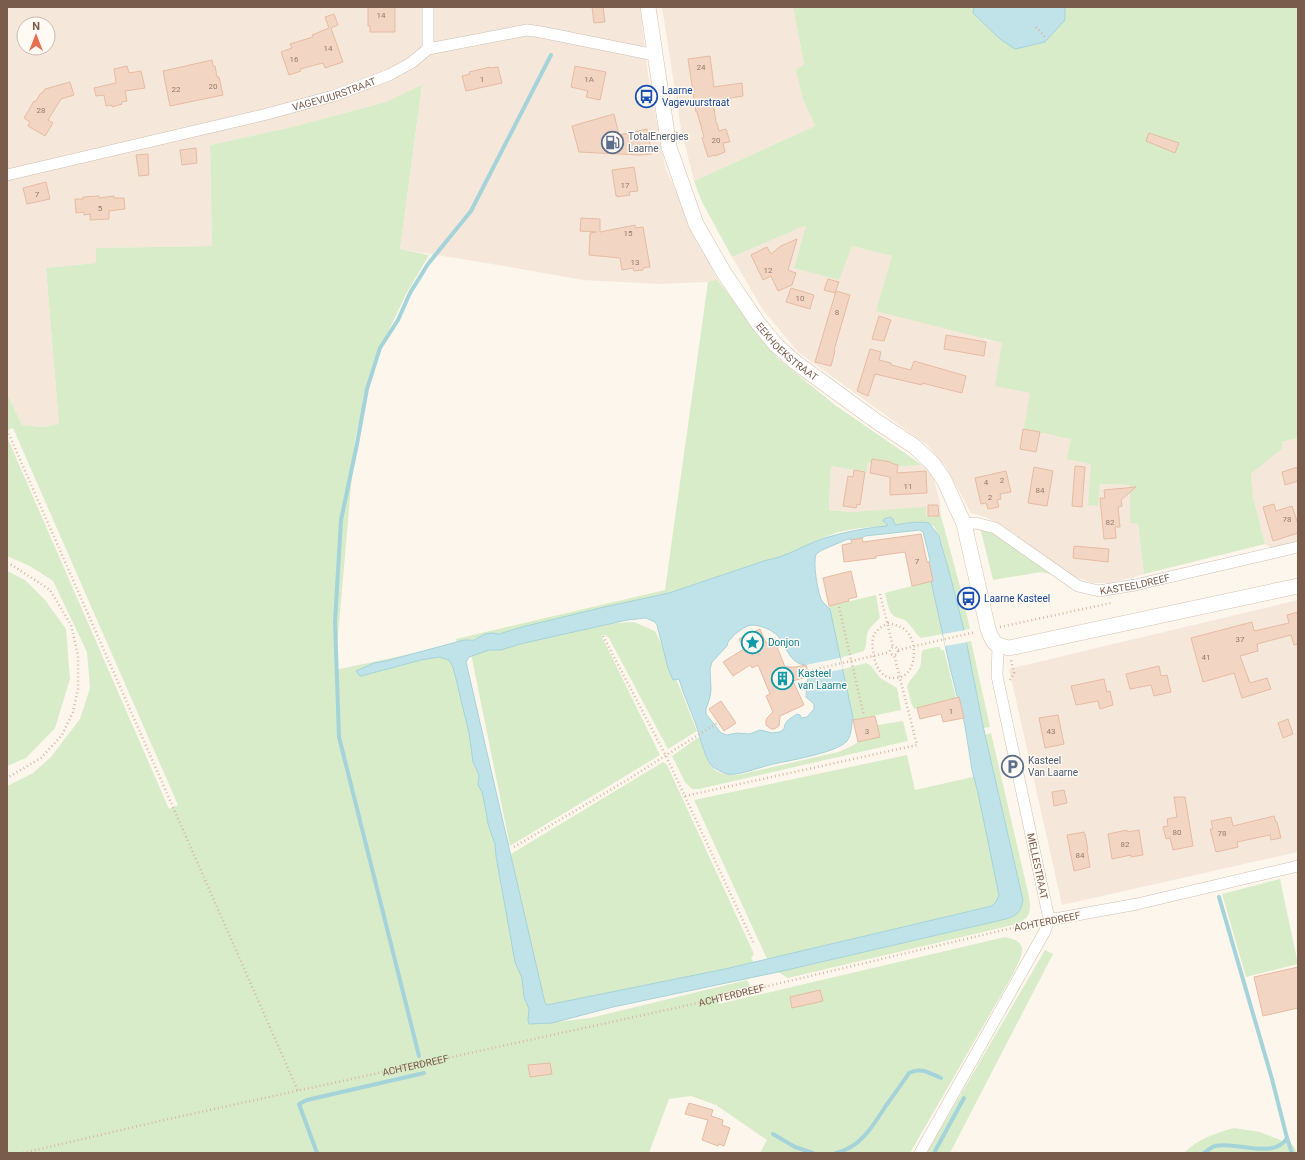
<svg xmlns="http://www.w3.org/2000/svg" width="1305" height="1160" viewBox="0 0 1305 1160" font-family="Roboto,sans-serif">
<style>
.residential{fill:#f5e8da;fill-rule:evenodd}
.green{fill:#d8ecc9}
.water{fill:#bfe3e8;stroke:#a5d3da;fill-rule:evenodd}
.pier{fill:#fdf6ec}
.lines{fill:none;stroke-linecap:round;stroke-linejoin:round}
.stream{stroke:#a5d3da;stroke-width:4}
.building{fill:#f3d5c3;stroke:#e6bba3}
.street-casing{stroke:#d1beb0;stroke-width:12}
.secondary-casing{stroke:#d6c0b0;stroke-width:16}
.path{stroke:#d9b8a5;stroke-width:2.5;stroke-dasharray:1 3;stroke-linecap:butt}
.street{stroke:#fff;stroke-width:11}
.secondary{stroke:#fff;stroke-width:15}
.labels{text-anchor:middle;stroke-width:3;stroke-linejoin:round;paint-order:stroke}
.number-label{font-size:8px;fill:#987a6a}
.transit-label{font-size:10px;fill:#164399;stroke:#fffaf3;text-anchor:start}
.street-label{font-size:10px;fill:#7a5c4d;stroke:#fffaf3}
.service-label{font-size:10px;fill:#4e5e75;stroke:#fffaf3;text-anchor:start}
.culture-label{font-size:10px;fill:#0d838f;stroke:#fffaf3;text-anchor:start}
</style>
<rect width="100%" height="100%" fill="#fdf6ec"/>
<g class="residential">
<path d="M7 7H640L648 74 665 167 717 279 708 282 659 284 583 280 498 265 400 249 422 86 386 102 292 127 210 145 212 246 96 248V263L46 268 59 424 44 427 22 425 7 394ZM24 24H48V48H24Z"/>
<path d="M662 7H793L804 64 803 99 815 126 694 181 681 129Z"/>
<path d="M806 224 794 268 852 246 892 256 986 340 1003 343 1030 393 1071 439 1091 464 1098 506 1100 484 1130 485V522L1138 524 1144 574 1111 583H1093L1075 577 1003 526 985 517 971 513 946 467 927 445 798 352 763 310 732 257Z"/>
<path d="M1298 438V543L1273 549 1265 544 1253 496 1251 474 1283 448 1282 442Z"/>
<path d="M867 462 889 467 922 465 933 476 940 502 941 516H926V508L850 512 829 510 831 466 866 472Z"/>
<path d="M1298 600V852L1062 905 1009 669Z"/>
</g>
<g class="green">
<path d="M793 7H1298V438L1282 442 1283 448 1251 474 1253 496 1265 544 1144 574 1138 524 1130 523V485L1100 484 1098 506 1088 505 1091 464 1067 459 1071 439 1024 429 1030 393 995 386 1002 343 876 311 892 256 852 246 839 280 794 268 806 225 732 257 702 202 694 181 815 126 803 99 796 70 804 64Z"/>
<path d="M422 85 400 249 429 255 406 294 374 362 355 441 335 670 457 644 456 639 665 590 708 282 717 279 777 358 835 405 922 465 889 467 867 462V472L831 466 829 510 850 512 926 507V516H941L962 594 970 629 964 630 941 540 934 526 925 524 860 528 838 532 820 539 753 572 643 602 468 640 457 644 546 1023 590 1018 747 980 750 986 716 995 719 1004 1005 937C1032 942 1021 956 1013 974L910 1153H760L767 1140 716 1105 691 1096 669 1099 649 1153H7V786L33 773 51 757 80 719 90 688 87 652 53 581 30 566 7 556V437L169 809 178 805 13 428 7 430V394L22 425 44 427 59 424 46 268 96 263V248L212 246 210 145 292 127 386 102Z"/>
<path d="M980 527 998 533 1060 576 1041 572 993 580Z"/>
<path d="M7 571 25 580 45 600 66 629 70 679 55 728 26 758 7 766Z"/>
<path d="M931 581 943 634 921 638C915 633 912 626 906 621 903 618 898 619 894 616 888 612 887 600 885 593Z"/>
<path d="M876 595 880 618C876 622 871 626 868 631 865 638 868 644 864 651L840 658 829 606Z"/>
<path d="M634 622 655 631 668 658 697 731 668 749 609 638 605 635H601L660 755 510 846 471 654 602 624Z"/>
<path d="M971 641 990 727 984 728 966 642Z"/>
<path d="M936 647H940L941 650H944L956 698 914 709 911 702 907 686C910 679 917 674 920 667 922 661 920 656 923 650Z"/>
<path d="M866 663 871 666 880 678 897 688 901 710 853 720 843 669Z"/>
<path d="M903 721 908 741 699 789H692L685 782 672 756 699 737C709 761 707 776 738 775L838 752 852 746 858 742 877 725Z"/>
<path d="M991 733 1027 888C1029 896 1033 911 1026 918 1023 920 1020 922 1017 924L788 978 778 972 1006 919C1019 914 1020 913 1023 900L985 735Z"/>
<path d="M907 755 915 790 977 776 1003 898 998 907 768 961 694 800Z"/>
<path d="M663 762 667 765 754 954 751 958 755 964 549 1008 541 1004 511 854Z"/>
<path d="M1280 879 1298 964 1246 977 1222 894Z"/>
<path d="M1045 950 1053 954 950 1153 927 1152Z"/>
<path d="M1234 1128 1260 1132 1293 1145 1297 1153H1184C1197 1139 1216 1133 1234 1128Z"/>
</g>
<g class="water">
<path d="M974 7H1065V20L1045 42 1015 49 1000 39 973 13Z"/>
<path d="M890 517 893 519 895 525C907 523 917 521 929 523L939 536 950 575 964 630 985 735 1023 900C1020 913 1019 914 1006 919L778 972 613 1007 552 1023 529 1024 528 1020 529 1009 524 997 522 978 515 962 496 856 495 844 488 824 486 811 482 792 478 785 479 775 473 762 469 733 457 683 453 667 449 660 439 657 421 660 361 676 359 675 356 671 374 663 386 661 464 640H474L485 634 491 633 499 634 522 627 600 608 669 593 767 560C787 557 805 544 825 538 844 532 866 528 886 526L888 525 883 521 884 519ZM920 530 923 532 930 560 929 562 933 581H931L951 672 953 679 957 696 959 697 965 726 972 770 978 793 999 895 996 902 992 906 725 969 547 1005 545 1003 466 662 469 657 489 650H501L520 644 627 620 646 618 655 622 657 625 668 668 673 680 679 679C683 694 690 708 695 722 699 732 705 761 713 767 716 769 723 773 727 774 737 776 758 768 769 765 786 761 837 753 847 741 852 735 851 725 853 718L830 609C827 606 823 603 821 599 817 588 813 564 816 554L822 550 848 539C853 540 861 540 865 536ZM751 625C760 625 771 629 778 636 786 645 789 664 806 665L809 676C807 679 806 693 806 697L814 704V709L807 717 801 718 800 715 797 714C790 719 785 720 784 729L780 732 772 733 760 730 750 734 737 733 727 735 721 733 706 714V709L710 697 711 690 710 669 712 662 727 646 728 642 735 634 745 627Z"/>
</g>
<g class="pier">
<path d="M966 630 968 642 945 646 943 634Z"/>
<path d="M840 658 843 669 809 676 806 665Z"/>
</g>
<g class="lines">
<g class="stream">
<path d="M419 1056 339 737 335 622 341 520 357 444 367 389 380 348 398 320 410 293 428 264 471 211 551 55"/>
<path d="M773 1134 795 1147 813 1153"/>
<path d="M1287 1138 1292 1153"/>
<path d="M935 1151 964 1098"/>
<path d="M317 1153 299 1104 307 1100 424 1073"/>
<path d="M836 1153C860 1148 873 1126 885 1107 893 1096 901 1085 909 1073 921 1067 929 1073 941 1078"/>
<path d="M1204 1153C1207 1151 1211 1147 1215 1146 1236 1141 1274 1160 1287 1138L1272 1079 1219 897"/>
</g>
</g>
<g class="building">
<path d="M368 7H395V32H370V26H368Z"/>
<path d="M592 7H603L605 22 594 23Z"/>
<path d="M334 14 338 25 331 28 343 62 325 68 323 63 300 69 301 71 289 75 281 52 292 48 290 44 313 37 312 35 329 28 325 17Z"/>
<path d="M710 56 714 87 742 83 743 96 713 101 716 123H717L719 131 726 129 730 142 723 143 725 152 715 156V155L708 157 702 138 704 137 697 112H696L688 59Z"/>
<path d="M212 60 213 66H215L217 77H219L223 95 170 106 163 71Z"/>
<path d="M127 66 129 73 141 71 145 88 125 91 127 101 122 102V104L112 107V105L106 106 104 95 96 96 94 88 116 83 114 69Z"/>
<path d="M575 66 606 72 600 100 586 97 588 91 571 87Z"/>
<path d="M490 67V68L498 67 502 83 466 91 462 76 470 74 469 72Z"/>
<path d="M70 82 74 95 61 99 48 120 53 123 45 136 28 126 30 122 24 118 34 101 35 102 41 93H42L45 89Z"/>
<path d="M614 114 619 135 647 129 652 154 640 155 579 152 572 126Z"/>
<path d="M1149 133 1179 143 1175 153 1146 141Z"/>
<path d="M196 148 197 163 182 165 180 150Z"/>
<path d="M148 154 149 175 139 176 136 155Z"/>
<path d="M634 167 638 191 629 192 630 195 617 197V195L616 196 612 170Z"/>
<path d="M46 182 50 199 27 204 23 188Z"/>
<path d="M99 196V198L114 196V198H124L125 209 109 211V219L90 220V214L84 215V212L76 213 75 199H83V197Z"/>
<path d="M581 218 600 219V232L635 225 636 228 643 227 650 267 643 268V270L634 271 633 268 622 270 620 258 589 255 590 233 596 232 580 231Z"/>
<path d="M797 239 788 270 796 273 792 285 778 291 771 276 763 280 751 255 767 247 771 254 781 246Z"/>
<path d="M828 279 839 282 835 293 824 290Z"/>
<path d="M791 288 814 295 810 309 786 302Z"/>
<path d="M836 291 850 295 834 350 835 351 831 366 815 362Z"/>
<path d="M879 316 891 320 884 341 872 339Z"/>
<path d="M946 335 986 342 984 356 944 349Z"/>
<path d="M870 349 881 352 879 360 891 363V365L911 370 914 361 966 376 962 393 922 383V385L875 374 868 396 857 391Z"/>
<path d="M1023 429 1040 432 1036 452 1020 449Z"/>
<path d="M872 459 891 462V463L898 465 897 473 926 471 927 493 890 495V477L870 473Z"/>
<path d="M1075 466 1085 467 1082 507 1072 506Z"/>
<path d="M1034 467 1053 471 1047 506 1028 503Z"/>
<path d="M1298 467V481L1285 485 1282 472Z"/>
<path d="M854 470 865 472 860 505 857 504 856 508 843 506 848 476 853 477Z"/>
<path d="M1006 471 1011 492 1000 494 1001 499 997 500 999 507 988 509 986 503 981 504 975 478Z"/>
<path d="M1136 487 1121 500 1122 506 1118 507 1120 527H1115L1116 538 1104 539 1100 498H1105L1104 490Z"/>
<path d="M1274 504 1276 511 1292 506 1298 524V533L1273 541 1263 507Z"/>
<path d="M928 505H938L939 516H928Z"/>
<path d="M921 534 927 562H929L933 581 912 586 905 552 876 556V558L844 562 842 545 852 543 851 540 862 538 863 542Z"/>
<path d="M1074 546 1109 549 1108 562 1073 558Z"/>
<path d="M851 571 857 597 848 599 849 601 829 606 823 578Z"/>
<path d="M1298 612V644L1294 645 1291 635 1257 644 1258 651 1240 656 1250 683 1267 678 1271 689 1242 698 1234 673 1203 682 1191 638 1252 622 1254 631 1289 623 1287 615Z"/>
<path d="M760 629 766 643 774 639 785 667H795L806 665 809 676 793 681 804 705 780 716 779 726 774 729H771L766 725V721L767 718 773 712 766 696 770 694 758 665 752 668 750 665 733 676 723 662 744 649 739 639Z"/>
<path d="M1159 666 1161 676 1167 675 1171 692 1154 696 1151 685 1130 689 1126 674Z"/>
<path d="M1104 679 1107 692 1110 691 1113 705 1100 709 1098 701 1076 705 1071 686Z"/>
<path d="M959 697 964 718 943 722 941 714 920 719 917 708Z"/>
<path d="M721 701 736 723 724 731 709 709Z"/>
<path d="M1057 715H1058L1064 744 1045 748 1039 718Z"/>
<path d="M875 716 880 737 858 742 853 720Z"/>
<path d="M1288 719 1293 734 1283 738 1278 723Z"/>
<path d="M1064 790 1067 803 1054 806 1052 792Z"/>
<path d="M1174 797H1185L1193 846 1173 850 1170 838 1166 839 1163 827 1168 826 1167 819 1177 817Z"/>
<path d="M1274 816 1276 822H1277L1281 838 1271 840 1270 835 1237 842 1238 847 1216 852 1210 829H1213L1211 821 1231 817 1233 826Z"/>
<path d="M1127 830V832L1139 830 1143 855 1131 857V855L1112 859 1108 834Z"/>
<path d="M1084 832V834H1085L1088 849H1087L1090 867 1074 871 1067 835Z"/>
<path d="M1298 967V1008L1263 1016 1254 977Z"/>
<path d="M820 990 823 1001 792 1008 790 997Z"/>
<path d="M550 1063 552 1074 530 1077 528 1065Z"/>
<path d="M689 1103 713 1110 711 1116 723 1120 722 1125 730 1128 724 1146 719 1144 718 1146 702 1140 708 1120 685 1114Z"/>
</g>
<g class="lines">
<defs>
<g id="street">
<path d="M428 7V49"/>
<path id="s2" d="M7 175 267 114 333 96 389 75 411 63 428 49 527 30 541 32 655 55"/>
<path id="s3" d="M964 524 976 523 995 528 1078 586 1099 591 1135 585 1298 547"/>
<path d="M1049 919 1060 918 1137 904 1298 866"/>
<path d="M920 1153 1045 931 1049 919 997 676 998 646"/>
</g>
<g id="secondary">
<path id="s4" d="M648 7 669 147 696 224 724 273 758 323 776 345 795 362 876 421 914 446 933 464 944 480 964 524 988 629C993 643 994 645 1009 648L1298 586"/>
</g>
</defs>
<use href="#street" class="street-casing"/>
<use href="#secondary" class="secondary-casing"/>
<g class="path">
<path d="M1036 27 1047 39"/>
<path d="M7 430 298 1091"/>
<path d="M7 563 12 565 50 590 71 625 78 655V689L73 712 62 735 41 758 7 778"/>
<path d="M880 594 893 647"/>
<path d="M839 607 864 716"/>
<path d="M888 623C896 625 904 627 909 634 916 644 916 666 906 674 903 677 899 678 895 678 880 679 874 663 873 650 871 634 875 631 888 623Z"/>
<path d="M1000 627 1111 603"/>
<path d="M603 636 666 756 754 944"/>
<circle cx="894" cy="651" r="4"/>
<path d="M898 650 976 632"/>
<path d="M808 671 890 652"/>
<path d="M1010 680 1014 673 1011 660"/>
<path d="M685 796 917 745 894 655"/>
<path d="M514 847 627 780 717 723"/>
<path id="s1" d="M23 1153 164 1120 680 1007 1037 922"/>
</g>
<use href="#street" class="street"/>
<use href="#secondary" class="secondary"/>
</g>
<defs>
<symbol id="bus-ring" viewBox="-11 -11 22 22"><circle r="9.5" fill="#fffaf3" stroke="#1a4fb4" stroke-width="1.5"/><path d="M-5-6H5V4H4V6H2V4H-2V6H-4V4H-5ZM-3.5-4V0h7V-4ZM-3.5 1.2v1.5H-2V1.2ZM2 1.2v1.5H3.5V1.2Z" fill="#1a4fb4"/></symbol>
<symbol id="fuel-ring" viewBox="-11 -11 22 22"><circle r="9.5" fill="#fffaf3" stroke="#5c6f8a" stroke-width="1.5"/><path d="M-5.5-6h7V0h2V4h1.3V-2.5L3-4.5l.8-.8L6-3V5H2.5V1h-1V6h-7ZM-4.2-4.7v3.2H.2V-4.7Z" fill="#5c6f8a"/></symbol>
<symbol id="sight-ring" viewBox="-11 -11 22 22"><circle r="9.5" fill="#fffaf3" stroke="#0f9aa8" stroke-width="1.5"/><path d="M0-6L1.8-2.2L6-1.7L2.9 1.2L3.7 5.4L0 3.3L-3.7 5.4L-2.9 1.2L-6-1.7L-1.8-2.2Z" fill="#0f9aa8"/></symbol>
<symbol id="building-ring" viewBox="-11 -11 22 22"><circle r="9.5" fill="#fffaf3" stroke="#0f9aa8" stroke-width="1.5"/><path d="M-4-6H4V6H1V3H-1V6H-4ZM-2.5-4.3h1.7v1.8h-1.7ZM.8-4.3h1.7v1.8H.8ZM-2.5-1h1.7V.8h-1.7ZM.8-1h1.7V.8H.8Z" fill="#0f9aa8"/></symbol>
<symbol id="parking-ring" viewBox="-11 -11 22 22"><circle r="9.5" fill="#fffaf3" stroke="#5c6f8a" stroke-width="1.5"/><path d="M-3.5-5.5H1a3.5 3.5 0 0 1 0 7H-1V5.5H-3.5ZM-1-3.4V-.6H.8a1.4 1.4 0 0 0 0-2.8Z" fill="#5c6f8a"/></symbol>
</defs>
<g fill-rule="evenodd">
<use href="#bus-ring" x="634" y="84" width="25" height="25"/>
<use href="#fuel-ring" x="600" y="130" width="25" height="25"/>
<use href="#bus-ring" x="956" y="586" width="25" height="25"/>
<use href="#sight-ring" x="740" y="630" width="25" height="25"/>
<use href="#building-ring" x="770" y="666" width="25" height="25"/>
<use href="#parking-ring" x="1000" y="754" width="25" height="25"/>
</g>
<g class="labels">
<g class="number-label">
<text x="381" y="18">14</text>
<text x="328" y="51">14</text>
<text x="294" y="62">16</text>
<text x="701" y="70">24</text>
<text x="482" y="82">1</text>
<text x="589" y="82">1A</text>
<text x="213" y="89">20</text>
<text x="176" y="92">22</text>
<text x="41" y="113">28</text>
<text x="716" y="143">20</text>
<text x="625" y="188">17</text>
<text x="37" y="197">7</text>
<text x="100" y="211">5</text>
<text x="628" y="236">15</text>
<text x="635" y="265">13</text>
<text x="768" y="273">12</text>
<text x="800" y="301">10</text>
<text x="837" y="315">8</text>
<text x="1002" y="483">2</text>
<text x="986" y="485">4</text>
<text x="908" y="489">11</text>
<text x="1040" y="493">84</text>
<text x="990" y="500">2</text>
<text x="1287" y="522">78</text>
<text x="1110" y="525">82</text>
<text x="917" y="564">7</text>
<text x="1240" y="642">37</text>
<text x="1206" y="660">41</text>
<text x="951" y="714">1</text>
<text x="867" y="734">3</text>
<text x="1051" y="734">43</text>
<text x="1177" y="835">80</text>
<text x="1222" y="836">78</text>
<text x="1125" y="847">82</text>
<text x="1080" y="858">84</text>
</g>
<g class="transit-label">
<text x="662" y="94">Laarne<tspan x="662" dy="12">Vagevuurstraat</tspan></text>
<text x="984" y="602">Laarne Kasteel</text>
</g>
<g class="street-label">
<text dy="4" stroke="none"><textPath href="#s2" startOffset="337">VAGEVUURSTRAAT</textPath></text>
<text dy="4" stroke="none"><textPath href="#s4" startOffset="381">EEKHOEKSTRAAT</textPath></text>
<text dy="4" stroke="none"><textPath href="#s3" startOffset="191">KASTEELDREEF</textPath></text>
<text transform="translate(1038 866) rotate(78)" y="4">MELLESTRAAT</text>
<text transform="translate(1047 921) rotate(-11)" y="4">ACHTERDREEF</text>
<text dy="4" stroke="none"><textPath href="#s1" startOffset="726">ACHTERDREEF</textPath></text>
<text dy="4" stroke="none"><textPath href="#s1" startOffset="402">ACHTERDREEF</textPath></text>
</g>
<g class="service-label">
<text x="628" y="140">TotalEnergies<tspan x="628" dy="12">Laarne</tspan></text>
<text x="1028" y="764">Kasteel<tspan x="1028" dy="12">Van Laarne</tspan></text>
</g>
<g class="culture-label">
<text x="768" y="646">Donjon</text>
<text x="798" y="677">Kasteel<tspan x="798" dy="12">van Laarne</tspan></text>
</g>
</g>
<rect width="1305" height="1160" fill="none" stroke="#7a5c4d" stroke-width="16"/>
<g transform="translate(36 36)"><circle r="19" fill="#fffaf3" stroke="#cabbb1"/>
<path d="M0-3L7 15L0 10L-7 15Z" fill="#e76f51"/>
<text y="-6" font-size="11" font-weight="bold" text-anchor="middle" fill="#7a5c4d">N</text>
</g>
</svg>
